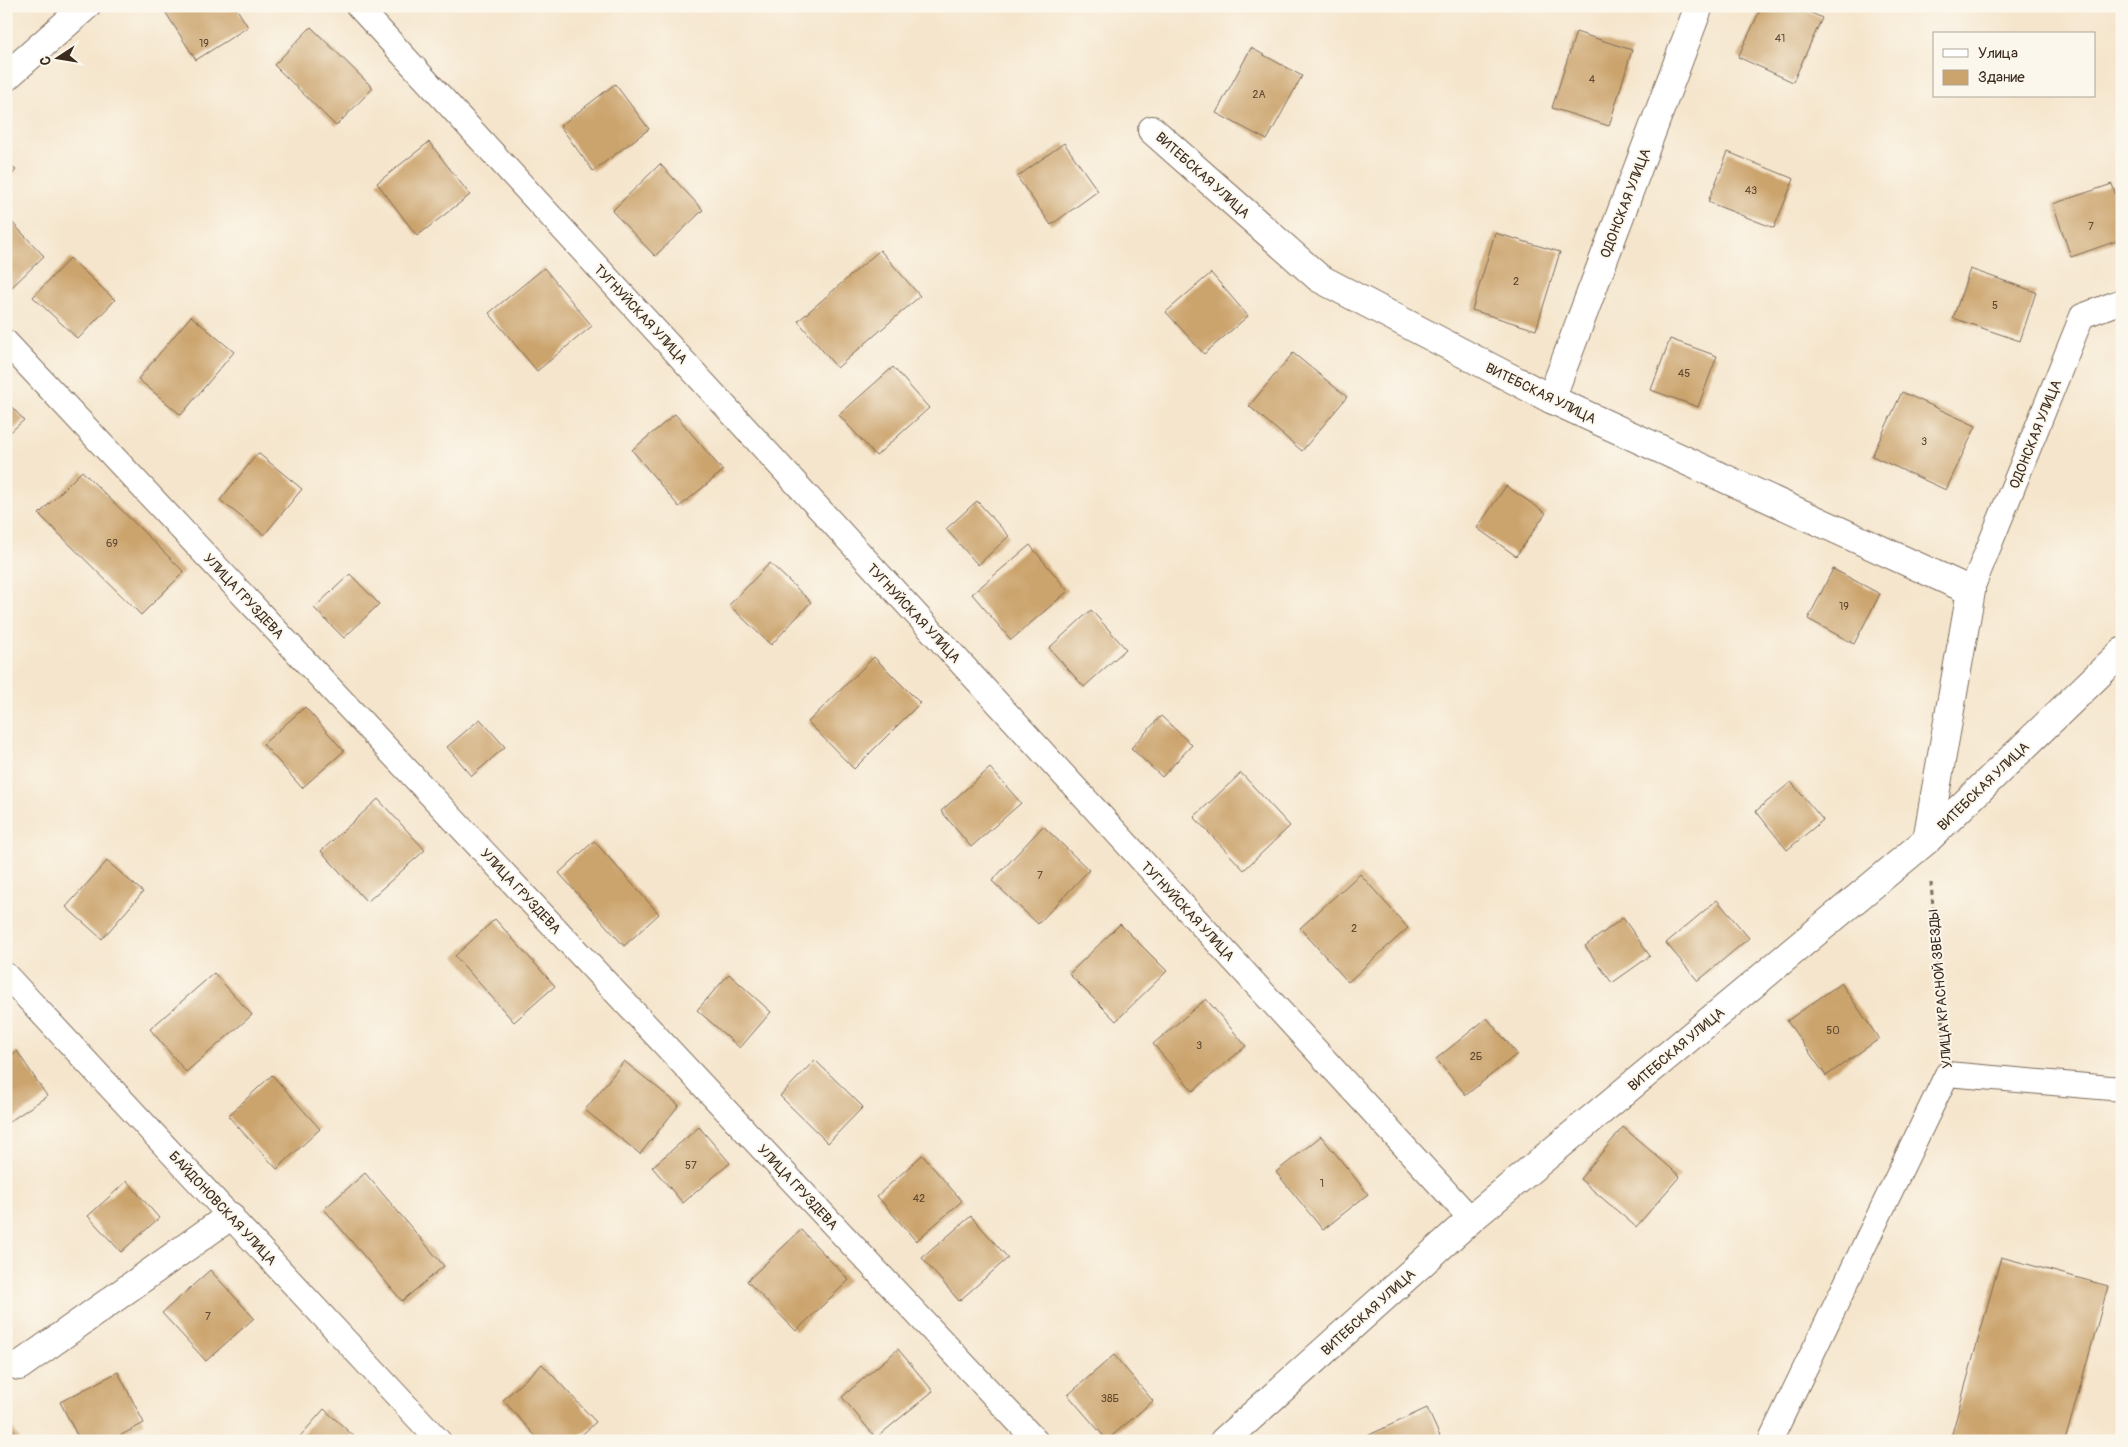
<svg xmlns="http://www.w3.org/2000/svg" width="2128" height="1447" viewBox="0 0 2128 1447" font-family="Pangolin,sans-serif">
<style>
.building{fill:#cba36c}
.lines{fill:none;stroke-linecap:round;stroke-linejoin:round}
.service-casing{stroke:#7c6b5b;stroke-width:26}
.minor-casing{stroke:#7c6b5b;stroke-width:30}
.path{stroke:#7c6b5b;stroke-width:3;stroke-dasharray:4 4;stroke-linecap:butt}
.service{stroke:#fff;stroke-width:24}
.minor{stroke:#fff;stroke-width:28}
.labels{text-anchor:middle;stroke-width:4;stroke-linejoin:round;paint-order:stroke}
.number-label{font-size:11px;fill:#5f4832}
.street-label{font-size:14px;fill:#3b2a1e;stroke:#fbf7ec}
</style>
<rect width="100%" height="100%" fill="#fbf7ec"/>
<filter id="ink" filterUnits="userSpaceOnUse"><feTurbulence type="fractalNoise" baseFrequency=".02" numOctaves="2"/><feDisplacementMap in="SourceGraphic" scale="10" xChannelSelector="R" yChannelSelector="G"/><feConvolveMatrix kernelMatrix="1 2 1 2 8 2 1 2 1" color-interpolation-filters="sRGB"/></filter>
<filter id="wash" filterUnits="userSpaceOnUse"><feTurbulence type="fractalNoise" baseFrequency=".0096" numOctaves="4" result="noise"/><feDisplacementMap in="SourceGraphic" scale="20" xChannelSelector="R" yChannelSelector="G"/><feGaussianBlur stdDeviation="1.12" result="paint"/><feColorMatrix in="noise" values="0 0 0 0 0 0 0 0 0 0 0 0 0 0 0 0 0 1.4 0 .05"/><feComposite in="paint" operator="in"/></filter>
<g filter="url(#wash)">
<rect width="100%" height="100%" fill="#f5e5cc"/>
<g id="blocks">
<g class="building">
<path d="M170 6H235L248 27 196 60 164 10Z"/>
<path d="M1762 6H1797L1822 18 1793 82 1738 57Z"/>
<path d="M311 27 373 88 336 126 274 65Z"/>
<path d="M1576 32 1632 50 1609 126 1552 108Z"/>
<path d="M1251 48 1302 76 1267 140 1216 113Z"/>
<path d="M615 84 649 129 593 171 560 126Z"/>
<path d="M429 142 470 195 417 236 377 183Z"/>
<path d="M1064 143 1098 191 1051 225 1017 177Z"/>
<path d="M1728 152 1794 179 1774 228 1708 202Z"/>
<path d="M6 162 16 170 6 181Z"/>
<path d="M660 164 703 210 655 256 612 211Z"/>
<path d="M2112 184 2122 213V239L2071 257 2053 204Z"/>
<path d="M6 216 44 256 11 288 6 282Z"/>
<path d="M1495 233 1560 252 1536 330 1472 310Z"/>
<path d="M880 250 920 296 837 368 798 321Z"/>
<path d="M70 258 115 300 78 339 33 297Z"/>
<path d="M544 268 592 326 537 371 489 313Z"/>
<path d="M1970 269 2036 292 2020 341 1953 318Z"/>
<path d="M1211 273 1248 316 1204 354 1166 312Z"/>
<path d="M191 316 234 352 181 415 138 379Z"/>
<path d="M1670 339 1717 356 1698 407 1651 390Z"/>
<path d="M1293 353 1347 397 1302 451 1249 406Z"/>
<path d="M893 367 929 408 876 456 839 415Z"/>
<path d="M1902 392 1976 426 1946 490 1872 456Z"/>
<path d="M6 401 24 420 6 436Z"/>
<path d="M675 414 723 471 679 507 632 450Z"/>
<path d="M258 453 302 489 264 535 220 500Z"/>
<path d="M82 471 184 572 141 615 39 514Z"/>
<path d="M1506 486 1546 513 1516 556 1477 528Z"/>
<path d="M977 501 1009 536 978 565 946 529Z"/>
<path d="M1030 545 1068 591 1011 640 972 594Z"/>
<path d="M770 563 811 602 771 645 729 605Z"/>
<path d="M1833 569 1880 594 1854 644 1808 619Z"/>
<path d="M350 574 379 604 344 638 314 608Z"/>
<path d="M1091 610 1126 649 1084 687 1049 648Z"/>
<path d="M874 657 920 703 854 769 808 722Z"/>
<path d="M305 707 344 751 302 788 263 744Z"/>
<path d="M1161 716 1192 745 1162 777 1131 748Z"/>
<path d="M480 719 505 747 472 776 447 747Z"/>
<path d="M990 768 1021 803 971 847 941 811Z"/>
<path d="M1241 773 1290 826 1244 870 1194 817Z"/>
<path d="M1791 782 1823 820 1787 850 1756 811Z"/>
<path d="M378 799 425 850 367 902 321 851Z"/>
<path d="M1043 826 1089 870 1038 924 992 881Z"/>
<path d="M594 841 659 914 624 946 559 873Z"/>
<path d="M107 861 143 892 102 939 66 907Z"/>
<path d="M1360 874 1408 928 1348 982 1300 928Z"/>
<path d="M1717 900 1749 938 1698 981 1666 943Z"/>
<path d="M1623 918 1650 956 1612 983 1585 946Z"/>
<path d="M495 919 555 986 514 1022 455 956Z"/>
<path d="M1120 924 1167 971 1116 1021 1069 974Z"/>
<path d="M214 973 252 1015 186 1072 150 1029Z"/>
<path d="M729 974 771 1012 740 1048 697 1010Z"/>
<path d="M1841 983 1879 1039 1826 1076 1787 1021Z"/>
<path d="M1206 999 1246 1046 1193 1091 1153 1044Z"/>
<path d="M1487 1018 1517 1054 1466 1095 1436 1059Z"/>
<path d="M17 1051 47 1096 6 1124V1059Z"/>
<path d="M815 1060 863 1107 828 1143 780 1096Z"/>
<path d="M624 1061 679 1105 640 1154 585 1110Z"/>
<path d="M272 1075 320 1129 277 1169 228 1116Z"/>
<path d="M699 1127 730 1163 683 1203 652 1167Z"/>
<path d="M1623 1127 1680 1176 1636 1227 1580 1179Z"/>
<path d="M1321 1136 1368 1194 1323 1230 1276 1172Z"/>
<path d="M922 1155 962 1201 916 1241 877 1196Z"/>
<path d="M365 1173 444 1266 402 1301 324 1209Z"/>
<path d="M127 1181 159 1218 121 1252 88 1216Z"/>
<path d="M971 1216 1008 1258 959 1301 922 1258Z"/>
<path d="M801 1230 849 1280 796 1331 747 1281Z"/>
<path d="M2001 1257 2108 1286 2065 1441H1950Z"/>
<path d="M210 1270 254 1318 206 1361 162 1313Z"/>
<path d="M898 1349 933 1391 876 1438 842 1397Z"/>
<path d="M1114 1355 1153 1401 1107 1440 1068 1395Z"/>
<path d="M542 1364 596 1422 575 1441H540L503 1400Z"/>
<path d="M118 1372 144 1423 110 1441H80L60 1402Z"/>
<path d="M1427 1408 1442 1441H1369L1367 1436Z"/>
<path d="M324 1409 359 1441H296Z"/>
<path d="M10 1424 21 1441H6V1427Z"/>
</g>
</g>
</g>
<g filter="url(#ink)">
<use href="#blocks" fill-opacity="0" stroke="#7c6b5b" stroke-width="1"/>
<g class="lines">
<defs>
<g id="service">
<path d="M358 6 1471 1219"/>
<path d="M6 342 1036 1441"/>
<path d="M1971 591 2082 316 2122 301"/>
<path d="M6 975 439 1441"/>
<path d="M1770 1441 1947 1074 2122 1089"/>
</g>
<g id="minor">
<path d="M6 77 86 6"/>
<path d="M1152 130 1319 278 1551 399 1971 591 1927 840"/>
<path d="M1551 399 1699 6"/>
<path d="M19 1366 230 1216"/>
<path d="M1224 1441 1471 1219 1927 840 2122 652"/>
</g>
</defs>
<use href="#service" class="service-casing"/>
<use href="#minor" class="minor-casing"/>
<path class="path" d="M1931 883 1944 1041"/>
<use href="#service" class="service"/>
<use href="#minor" class="minor"/>
</g>
</g>
<g class="labels">
<g class="number-label">
<text x="1780" y="42">41</text>
<text x="204" y="47">19</text>
<text x="1592" y="83">4</text>
<text x="1259" y="98">2А</text>
<text x="1751" y="194">43</text>
<text x="2091" y="230">7</text>
<text x="1516" y="285">2</text>
<text x="1995" y="309">5</text>
<text x="1684" y="377">45</text>
<text x="1924" y="445">3</text>
<text x="112" y="547">69</text>
<text x="1844" y="610">19</text>
<text x="1040" y="879">7</text>
<text x="1354" y="932">2</text>
<text x="1833" y="1034">50</text>
<text x="1199" y="1049">3</text>
<text x="1476" y="1060">2Б</text>
<text x="691" y="1169">57</text>
<text x="1322" y="1187">1</text>
<text x="919" y="1202">42</text>
<text x="208" y="1320">7</text>
<text x="1110" y="1402">38Б</text>
</g>
<g class="street-label">
<text transform="translate(1203 175) rotate(42)" y="5">ВИТЕБСКАЯ УЛИЦА</text>
<text transform="translate(1625 203) rotate(-69)" y="5">ОДОНСКАЯ УЛИЦА</text>
<text transform="translate(641 314) rotate(47)" y="5">ТУГНУЙСКАЯ УЛИЦА</text>
<text transform="translate(1541 393) rotate(26)" y="5">ВИТЕБСКАЯ УЛИЦА</text>
<text transform="translate(2035 434) rotate(-68)" y="5">ОДОНСКАЯ УЛИЦА</text>
<text transform="translate(244 596) rotate(47)" y="5">УЛИЦА ГРУЗДЕВА</text>
<text transform="translate(914 613) rotate(47)" y="5">ТУГНУЙСКАЯ УЛИЦА</text>
<text transform="translate(1983 786) rotate(-44)" y="5">ВИТЕБСКАЯ УЛИЦА</text>
<text transform="translate(521 891) rotate(47)" y="5">УЛИЦА ГРУЗДЕВА</text>
<text transform="translate(1188 911) rotate(47)" y="5">ТУГНУЙСКАЯ УЛИЦА</text>
<text transform="translate(1940 989) rotate(-95)" y="5">УЛИЦА КРАСНОЙ ЗВЕЗДЫ</text>
<text transform="translate(1676 1049) rotate(-40)" y="5">ВИТЕБСКАЯ УЛИЦА</text>
<text transform="translate(798 1187) rotate(47)" y="5">УЛИЦА ГРУЗДЕВА</text>
<text transform="translate(223 1208) rotate(47)" y="5">БАЙДОНОВСКАЯ УЛИЦА</text>
<text transform="translate(1368 1312) rotate(-42)" y="5">ВИТЕБСКАЯ УЛИЦА</text>
</g>
</g>
<rect width="2128" height="1447" fill="none" stroke="#fbf7ec" stroke-width="25"/>
<rect x="1933" y="32" width="162" height="65" fill="#fbf7ec" stroke="#aea59a"/>
<rect x="1943" y="49" width="25" height="8" fill="#ffffff" stroke="#aea59a"/>
<text x="1978" y="58" font-size="15" fill="#3b2a1e">Улица</text>
<rect x="1943" y="70" width="25" height="15" fill="#cba36c" stroke="#aea59a"/>
<text x="1978" y="82" font-size="15" fill="#3b2a1e">Здание</text>
<g transform="translate(58 58) rotate(258)" stroke="#fbf7ec" stroke-width="4" paint-order="stroke">
<path d="M0-4L9 19L0 12L-9 19Z" fill="#3b2a1e"/>
<text y="-8" font-size="14" font-weight="bold" text-anchor="middle" fill="#3b2a1e">С</text>
</g>
</svg>
